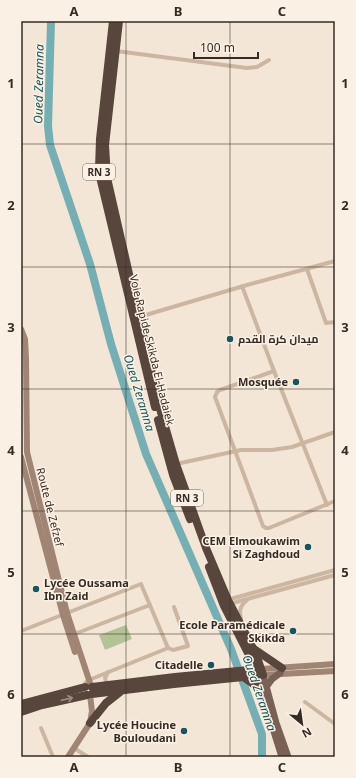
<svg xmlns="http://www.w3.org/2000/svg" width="356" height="778" viewBox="0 0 356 778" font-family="'Noto Sans',Cairo,sans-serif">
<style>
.green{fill:#b4c396}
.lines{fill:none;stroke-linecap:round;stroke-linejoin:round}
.river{stroke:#74b0b3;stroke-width:8}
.street{stroke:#ccb6a2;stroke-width:4}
.secondary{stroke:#a08474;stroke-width:6}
.primary{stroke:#7a6155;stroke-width:7}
.highway{stroke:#58453c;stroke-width:8}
.oneway{stroke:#99897f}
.grid{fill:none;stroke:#362b25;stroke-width:1;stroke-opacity:0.55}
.poi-dot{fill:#17575b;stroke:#fbf0e4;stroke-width:1.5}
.labels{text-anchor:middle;stroke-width:3;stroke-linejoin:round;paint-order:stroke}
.shield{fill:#fbf0e4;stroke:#71665e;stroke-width:1}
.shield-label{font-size:10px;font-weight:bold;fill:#362b25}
.poi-label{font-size:11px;font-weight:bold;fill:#362b25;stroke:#fbf0e4;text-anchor:end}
.street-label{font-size:11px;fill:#362b25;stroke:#fbf0e4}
.water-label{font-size:12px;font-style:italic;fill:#17575b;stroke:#fbf0e4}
.neatline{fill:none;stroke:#362b25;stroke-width:1.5}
.grid-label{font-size:13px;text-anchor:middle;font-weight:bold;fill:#362b25}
</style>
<rect width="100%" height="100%" fill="#f3e6d7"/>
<path class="green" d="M126 625 132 639 105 650 99 635Z"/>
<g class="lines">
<path class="river" d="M51 21 48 126 50 145 90 264 111 344 146 454 231 649 262 734V757"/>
<g class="street">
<path d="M116 51 247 68 257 67 269 60"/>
<path d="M307 269 326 323 335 322"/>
<path d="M242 286 274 371 327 505"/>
<path d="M139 317 247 285 335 261"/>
<path d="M274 371 220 390 217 392 215 397 263 526 266 528H269L335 501"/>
<path d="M176 464 241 450H272L292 447 335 432"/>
<path d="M227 600 335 570"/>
<path d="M229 604 335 575"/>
<path d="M241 619C239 610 240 606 247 600"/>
<path d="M21 631 141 584 168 648 89 680 85 683"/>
<path d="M72 635 150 605"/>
<path d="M168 648 173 650 188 646 174 607"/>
<path d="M108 672 105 678 106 682 108 684"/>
<path d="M305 702 335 724"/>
<path d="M41 728 53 757"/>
<path d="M74 748 88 757"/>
</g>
<g class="secondary">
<path d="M21 329 25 339 26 359 27 452 67 613 91 686"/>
<path d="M21 457 63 615 75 652"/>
<path d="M261 669 335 664"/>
<path d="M263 675 335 671"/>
<path d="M68 757 90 723 92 711 90 695"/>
</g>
<g class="primary">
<path d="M263 675 276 723 288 757"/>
<path d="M257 677 282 757"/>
<path d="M266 687 272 679 280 673"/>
</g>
<g class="highway">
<path d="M113 21 100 139 99 169 101 181 155 407"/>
<path d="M158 420 173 475 190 519"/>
<path d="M209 567 224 606 250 657 257 677"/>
<path d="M254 649 282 668"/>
<path d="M245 678 260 689"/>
<path d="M92 687 175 677 259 669"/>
<path d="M92 694 174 684 263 675 256 654 228 600 206 548 176 464 160 409 107 178 105 145 119 21"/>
<path d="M21 704 85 687"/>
<path d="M21 712 42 705 87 695"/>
<path d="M90 723 106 703 120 692"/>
</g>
</g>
<defs><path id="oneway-shaft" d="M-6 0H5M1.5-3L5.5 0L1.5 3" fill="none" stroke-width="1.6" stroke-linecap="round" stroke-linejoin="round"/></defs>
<use class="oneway" href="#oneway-shaft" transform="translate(67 699) rotate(-13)"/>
<path class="grid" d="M126 21V757M230 21V757M21 144H335M21 267H335M21 389H335M21 511H335M21 634H335"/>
<g class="poi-dot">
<circle cx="230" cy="339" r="4"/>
<circle cx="296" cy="382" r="4"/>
<circle cx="308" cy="547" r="4"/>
<circle cx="36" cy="589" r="4"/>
<circle cx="293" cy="631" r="4"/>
<circle cx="211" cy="665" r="4"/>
<circle cx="184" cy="731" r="4"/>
</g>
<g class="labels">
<g class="shield">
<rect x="83" y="164" width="32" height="16" rx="3"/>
<rect x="171" y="490" width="32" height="16" rx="3"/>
</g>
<g class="shield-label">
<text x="99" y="176">RN 3</text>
<text x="187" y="502">RN 3</text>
</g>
<g class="poi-label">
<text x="238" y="343" text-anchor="start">ميدان كرة القدم</text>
<text x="288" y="386">Mosquée</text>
<text x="300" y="545">CEM Elmoukawim<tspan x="300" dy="13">Si Zaghdoud</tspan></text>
<text x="44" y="587" text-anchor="start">Lycée Oussama<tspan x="44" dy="13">Ibn Zaid</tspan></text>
<text x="285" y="629">Ecole Paramédicale<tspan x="285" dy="13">Skikda</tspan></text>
<text x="203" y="669">Citadelle</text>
<text x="176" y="729">Lycée Houcine<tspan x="176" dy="13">Bouloudani</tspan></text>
</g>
<g class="street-label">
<text transform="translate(152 350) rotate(76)" y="4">Voie Rapide Skikda El-Hadaiek</text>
<text transform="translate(50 507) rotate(76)" y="4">Route de Zefzef</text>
</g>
<g class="water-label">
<text transform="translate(39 84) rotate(-89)" y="4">Oued Zeramna</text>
<text transform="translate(139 393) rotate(73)" y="4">Oued Zeramna</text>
<text transform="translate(259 693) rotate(71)" y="4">Oued Zeramna</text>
</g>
</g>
<rect width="356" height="778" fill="none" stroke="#fbf0e4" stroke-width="44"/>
<g transform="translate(302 724) rotate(151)" stroke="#fbf0e4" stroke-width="3" paint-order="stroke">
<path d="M0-3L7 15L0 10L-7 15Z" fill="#362b25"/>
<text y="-6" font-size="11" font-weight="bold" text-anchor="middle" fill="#362b25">N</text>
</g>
<path d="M194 52v6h64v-6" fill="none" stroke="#362b25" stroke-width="2"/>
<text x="200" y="52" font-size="12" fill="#362b25" stroke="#fbf0e4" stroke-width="3" paint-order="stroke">100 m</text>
<rect x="22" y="22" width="312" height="734" class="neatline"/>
<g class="grid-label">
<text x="74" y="16">A</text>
<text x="178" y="16">B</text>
<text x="282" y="16">C</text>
<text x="11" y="88">1</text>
<text x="345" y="88">1</text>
<text x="11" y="210">2</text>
<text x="345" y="210">2</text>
<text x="11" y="332">3</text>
<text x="345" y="332">3</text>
<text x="11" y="455">4</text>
<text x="345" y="455">4</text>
<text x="11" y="577">5</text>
<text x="345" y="577">5</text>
<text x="11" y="699">6</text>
<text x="345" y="699">6</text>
<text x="74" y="772">A</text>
<text x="178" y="772">B</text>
<text x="282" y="772">C</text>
</g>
</svg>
